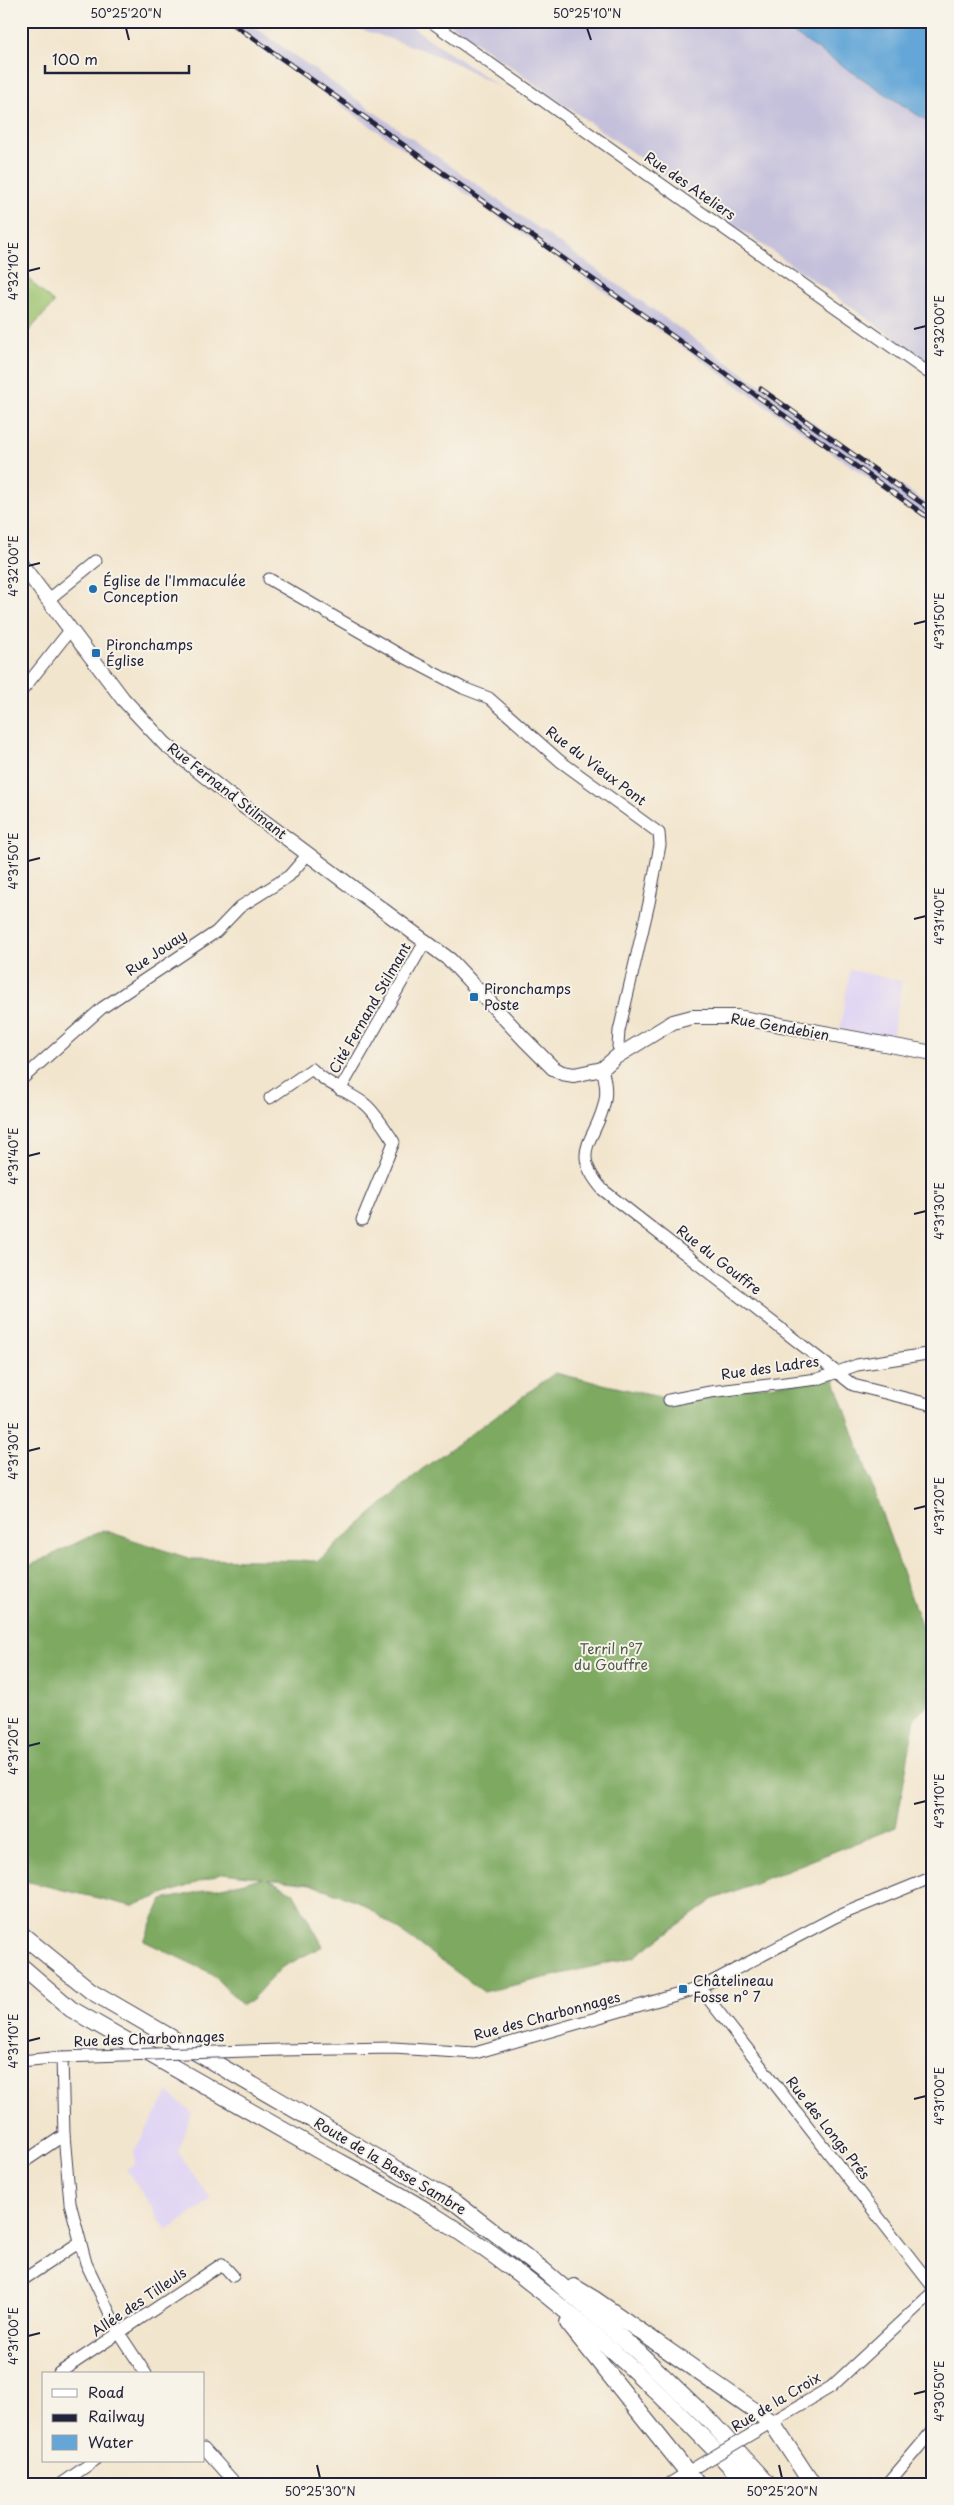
<svg xmlns="http://www.w3.org/2000/svg" width="954" height="2505" viewBox="0 0 954 2505" font-family="'Playpen Sans',sans-serif">
<style>
.built{fill:#e0d4f4}
.industrial{fill:#c4c0db}
.green{fill:#9cc36e;stroke:#5f7254}
.forest{fill:#7da961;stroke:#50664e}
.water{fill:#63a6d7;stroke:#426489}
.lines{fill:none;stroke-linecap:round;stroke-linejoin:round}
.minor-casing{stroke:#413f51;stroke-width:13}
.major-casing{stroke:#413f51;stroke-width:16}
.highway-casing{stroke:#413f51;stroke-width:18}
.minor{stroke:#fff;stroke-width:11}
.major{stroke:#fff;stroke-width:14}
.highway{stroke:#fff;stroke-width:16}
.rail-casing{stroke:#22223b;stroke-width:5}
.rail{stroke:#f7f3e8;stroke-width:3;stroke-dasharray:9;stroke-linecap:butt}
.minor-bridge-casing{stroke:#413f51;stroke-width:13;stroke-linecap:butt}
.minor-bridge{stroke:#fff;stroke-width:11}
.ticks{fill:none;stroke:#22223b;stroke-width:2}
.poi-dot{fill:#1f6fb2;stroke:#f7f3e8;stroke-width:2}
.labels{text-anchor:middle;stroke-width:4;stroke-linejoin:round;paint-order:stroke}
.street-label{font-size:14px;fill:#22223b;stroke:#f7f3e8}
.poi-label{font-size:14px;fill:#22223b;stroke:#f7f3e8;text-anchor:start}
.park-label{font-size:14px;fill:#4d5a4d;stroke:#f7f3e8}
.neatline{fill:none;stroke:#22223b;stroke-width:2}
.ticks-label{font-size:12px;text-anchor:middle;fill:#22223b}
</style>
<rect width="100%" height="100%" fill="#f7f3e8"/>
<filter id="ink" filterUnits="userSpaceOnUse"><feTurbulence type="fractalNoise" baseFrequency=".02" numOctaves="2"/><feDisplacementMap in="SourceGraphic" scale="10" xChannelSelector="R" yChannelSelector="G"/><feConvolveMatrix kernelMatrix="1 2 1 2 8 2 1 2 1" color-interpolation-filters="sRGB"/></filter>
<filter id="wash" filterUnits="userSpaceOnUse"><feTurbulence type="fractalNoise" baseFrequency=".0096" numOctaves="4" result="noise"/><feDisplacementMap in="SourceGraphic" scale="20" xChannelSelector="R" yChannelSelector="G"/><feGaussianBlur stdDeviation="1.12" result="paint"/><feColorMatrix in="noise" values="0 0 0 0 0 0 0 0 0 0 0 0 0 0 0 0 0 1.4 0 .05"/><feComposite in="paint" operator="in"/></filter>
<g filter="url(#wash)">
<rect width="100%" height="100%" fill="#f2e5cd"/>
<g class="built">
<path d="M850 970 902 981 892 1038 840 1029Z"/>
<path d="M168 2092 192 2113 178 2152 211 2200 167 2231 126 2169 135 2164 134 2151Z"/>
</g>
<g class="industrial">
<path d="M222 21H246L933 508V524Z"/>
<path d="M336 21H403L501 88 455 63 420 49Z"/>
<path d="M446 21H775L933 125V365Z"/>
<path d="M909 21H933V37Z"/>
</g>
<path class="green" d="M21 272 54 303 26 334 21 330Z"/>
<path class="forest" d="M555 1373 664 1398 834 1378 922 1628 933 1622V1698L915 1718 896 1827 714 1899 634 1957 484 1992 360 1902 310 1884 267 1879 293 1892 323 1946 281 1968 250 2001 242 2005 211 1973 144 1941 162 1900 263 1878 224 1873 132 1906 25 1881 21 1874V1570L103 1530 191 1559 318 1561 421 1470Z"/>
<path class="water" d="M775 21H909L933 37V125Z"/>
</g>
<g filter="url(#ink)">
<g class="lines">
<defs>
<g id="minor">
<path d="M430 21 933 376"/>
<path d="M269 579 402 656 463 688 489 698 560 761 659 833 660 845 649 903 619 1031 618 1046 622 1054"/>
<path d="M48 600 96 561"/>
<path d="M21 692 71 629"/>
<path d="M602 1069C605 1079 607 1089 605 1100 598 1140 567 1149 603 1190L853 1385 933 1405"/>
<path d="M21 1080 102 1008 216 932 240 907 289 876 308 854"/>
<path d="M340 1090 426 940"/>
<path d="M270 1098 312 1069C327 1085 348 1091 365 1104 376 1113 386 1130 394 1142L362 1220"/>
<path d="M669 1400 710 1392 818 1379 857 1365 933 1353"/>
<path d="M700 1988 933 2287"/>
<path d="M281 2050 393 2048 475 2053 700 1988 835 1917 933 1877"/>
<path d="M21 2061 62 2057 64 2135 70 2203 86 2263 119 2333 146 2374"/>
<path d="M21 2164 64 2135"/>
<path d="M21 2281 80 2242"/>
<path d="M59 2373 222 2264 233 2276"/>
<path d="M755 2432 831 2387 933 2292"/>
<path d="M204 2448 236 2484"/>
<path d="M61 2484 94 2461"/>
<path d="M669 2484 693 2469"/>
<path d="M894 2484 890 2481 933 2430"/>
</g>
<path id="major" d="M21 564 123 699 165 744 226 793 450 960 524 1039 553 1068 562 1073 574 1075 602 1069 616 1057 673 1022 692 1017H737L933 1053"/>
<g id="highway">
<path d="M21 1934 91 1991 457 2204 543 2270 639 2353 709 2420 768 2484"/>
<path d="M21 1966 71 2009C153 2056 235 2103 318 2150 358 2172 399 2193 438 2218 554 2291 655 2384 747 2484"/>
<path d="M574 2287 594 2299 772 2423 812 2484"/>
<path d="M568 2323 697 2484"/>
</g>
</defs>
<use href="#minor" class="minor-casing"/>
<use href="#major" class="major-casing"/>
<use href="#highway" class="highway-casing"/>
<use href="#minor" class="minor"/>
<use href="#major" class="major"/>
<use href="#highway" class="highway"/>
<defs>
<g id="rail">
<path d="M229 21 933 521"/>
<path d="M761 389 933 511"/>
</g>
</defs>
<use href="#rail" class="rail-casing"/>
<use href="#rail" class="rail"/>
<defs>
<g id="minor-bridge">
<path d="M62 2057 281 2050"/>
<path d="M694 2468 755 2432"/>
</g>
</defs>
<use href="#minor-bridge" class="minor-bridge-casing"/>
<use href="#minor-bridge" class="minor-bridge"/>
</g>
</g>
<path class="ticks" d="M126 28 129 40M587 28 591 40M28 271 40 268M914 329 926 326M28 566 40 563M914 624 926 621M28 861 40 858M914 919 926 916M28 1156 40 1153M914 1214 926 1211M28 1451 40 1448M914 1509 926 1506M28 1746 40 1743M914 1804 926 1801M28 2041 40 2038M914 2099 926 2096M28 2336 40 2333M914 2394 926 2391M317 2465 320 2478M779 2465 782 2478"/>
<g class="poi-dot">
<circle cx="93" cy="589" r="5"/>
<rect x="91" y="648" width="10" height="10" rx="2.5"/>
<rect x="469" y="992" width="10" height="10" rx="2.5"/>
<rect x="678" y="1984" width="10" height="10" rx="2.5"/>
</g>
<g class="labels">
<g class="street-label">
<text transform="translate(690 186) rotate(35)" y="5">Rue des Ateliers</text>
<text transform="translate(596 766) rotate(37)" y="5">Rue du Vieux Pont</text>
<text transform="translate(227 791) rotate(38)" y="5">Rue Fernand Stilmant</text>
<text transform="translate(156 953) rotate(-34)" y="5">Rue Jouay</text>
<text transform="translate(370 1008) rotate(-60)" y="5">Cité Fernand Stilmant</text>
<text transform="translate(780 1027) rotate(10)" y="5">Rue Gendebien</text>
<text transform="translate(719 1260) rotate(38)" y="5">Rue du Gouffre</text>
<text transform="translate(770 1368) rotate(-8)" y="5">Rue des Ladres</text>
<text transform="translate(547 2016) rotate(-15)" y="5">Rue des Charbonnages</text>
<text transform="translate(149 2039) rotate(-2)" y="5">Rue des Charbonnages</text>
<text transform="translate(828 2128) rotate(52)" y="5">Rue des Longs Prés</text>
<text transform="translate(390 2166) rotate(31)" y="5">Route de la Basse Sambre</text>
<text transform="translate(139 2302) rotate(-34)" y="5">Allée des Tilleuls</text>
<text transform="translate(776 2402) rotate(-31)" y="5">Rue de la Croix</text>
</g>
<g class="poi-label">
<text x="103" y="586">Église de l'Immaculée<tspan x="103" dy="16">Conception</tspan></text>
<text x="106" y="650">Pironchamps<tspan x="106" dy="16">Église</tspan></text>
<text x="484" y="994">Pironchamps<tspan x="484" dy="16">Poste</tspan></text>
<text x="693" y="1986">Châtelineau<tspan x="693" dy="16">Fosse n° 7</tspan></text>
</g>
<g class="park-label">
<text x="611" y="1654">Terril n°7<tspan x="611" dy="16">du Gouffre</tspan></text>
</g>
</g>
<rect width="954" height="2505" fill="none" stroke="#f7f3e8" stroke-width="55"/>
<rect x="42" y="2372" width="162" height="90" fill="#f7f3e8" stroke="#a29fa3"/>
<rect x="52" y="2389" width="25" height="8" fill="#ffffff" stroke="#a29fa3"/>
<text x="88" y="2398" font-size="15" fill="#22223b">Road</text>
<rect x="52" y="2414" width="25" height="8" fill="#22223b" stroke="#a29fa3"/>
<text x="88" y="2422" font-size="15" fill="#22223b">Railway</text>
<rect x="52" y="2435" width="25" height="15" fill="#63a6d7" stroke="#a29fa3"/>
<text x="88" y="2448" font-size="15" fill="#22223b">Water</text>
<path d="M45 65v8h144v-8" fill="none" stroke="#22223b" stroke-width="2.5"/>
<text x="52" y="65" font-size="15" fill="#22223b" stroke="#f7f3e8" stroke-width="4" paint-order="stroke">100 m</text>
<rect x="28" y="28" width="898" height="2450" class="neatline"/>
<g class="ticks-label">
<text x="126" y="18">50°25'20"N</text>
<text x="587" y="18">50°25'10"N</text>
<text transform="translate(14 271) rotate(-90)" y="4">4°32'10"E</text>
<text transform="translate(940 326) rotate(-90)" y="4">4°32'00"E</text>
<text transform="translate(14 566) rotate(-90)" y="4">4°32'00"E</text>
<text transform="translate(940 621) rotate(-90)" y="4">4°31'50"E</text>
<text transform="translate(14 861) rotate(-90)" y="4">4°31'50"E</text>
<text transform="translate(940 916) rotate(-90)" y="4">4°31'40"E</text>
<text transform="translate(14 1156) rotate(-90)" y="4">4°31'40"E</text>
<text transform="translate(940 1211) rotate(-90)" y="4">4°31'30"E</text>
<text transform="translate(14 1451) rotate(-90)" y="4">4°31'30"E</text>
<text transform="translate(940 1506) rotate(-90)" y="4">4°31'20"E</text>
<text transform="translate(14 1746) rotate(-90)" y="4">4°31'20"E</text>
<text transform="translate(940 1801) rotate(-90)" y="4">4°31'10"E</text>
<text transform="translate(14 2041) rotate(-90)" y="4">4°31'10"E</text>
<text transform="translate(940 2096) rotate(-90)" y="4">4°31'00"E</text>
<text transform="translate(14 2336) rotate(-90)" y="4">4°31'00"E</text>
<text transform="translate(940 2391) rotate(-90)" y="4">4°30'50"E</text>
<text x="320" y="2496">50°25'30"N</text>
<text x="782" y="2496">50°25'20"N</text>
</g>
</svg>
